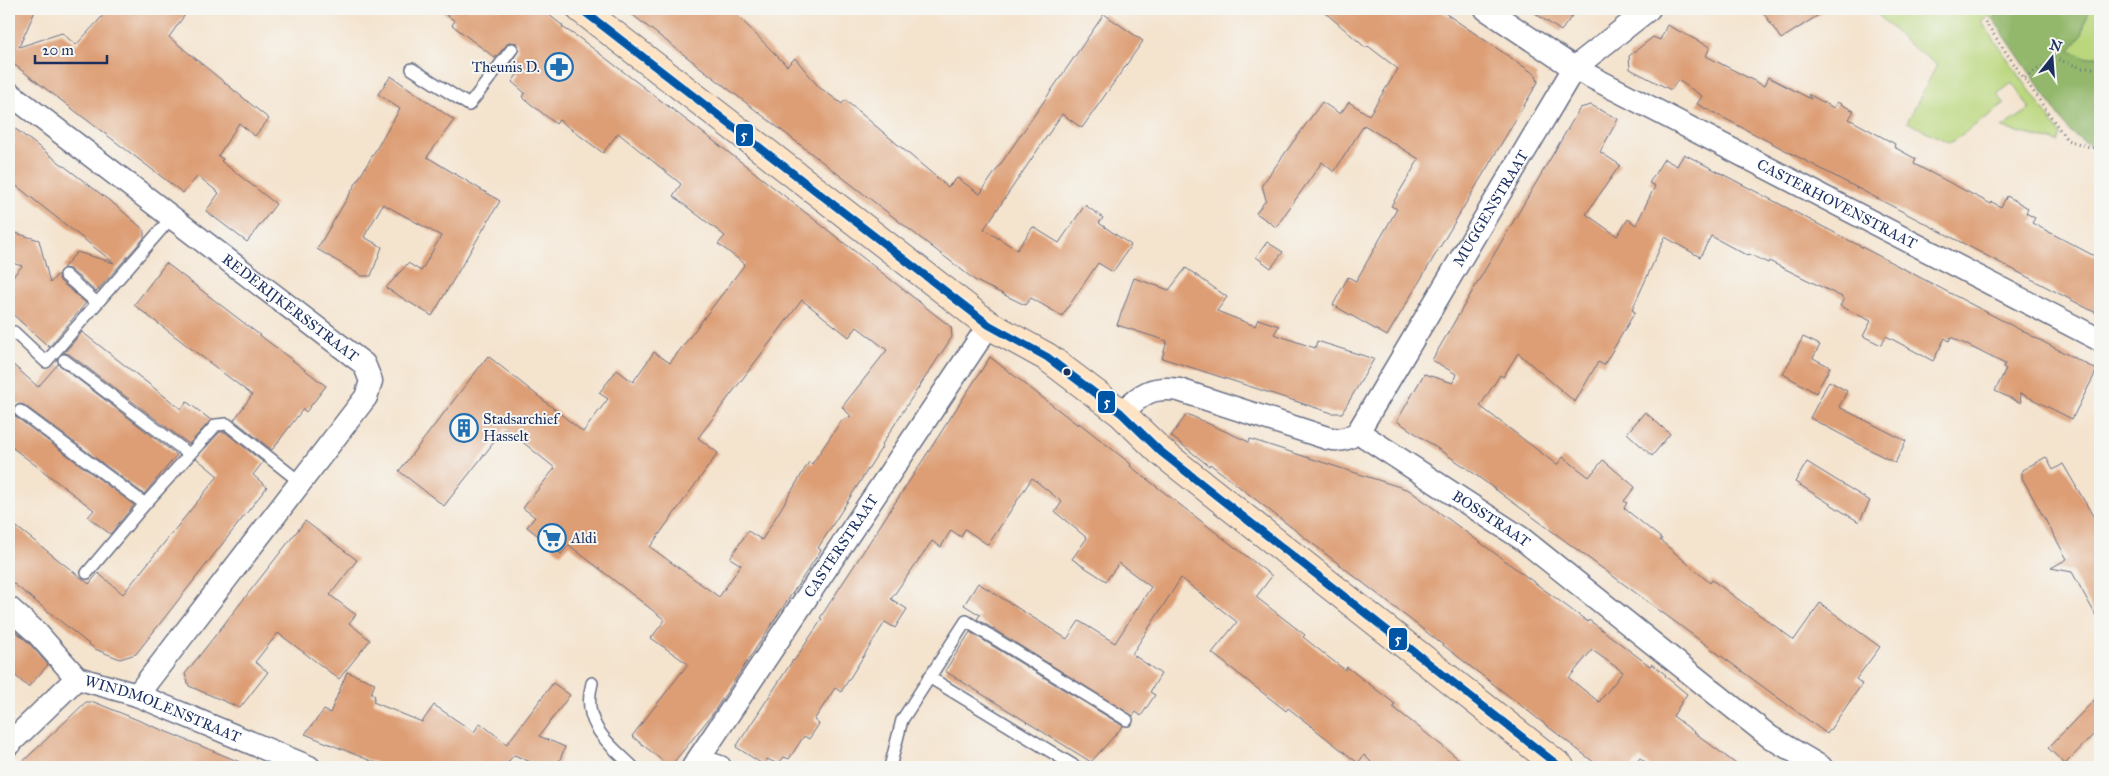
<svg xmlns="http://www.w3.org/2000/svg" width="2109" height="776" viewBox="0 0 2109 776" font-family="'IM FELL Great Primer',serif">
<style>
.green{fill:#bad77d;stroke:#6a836e}
.forest{fill:#93b86c;stroke:#577465}
.building{fill:#dd9e74;fill-rule:evenodd}
.lines{fill:none;stroke-linecap:round;stroke-linejoin:round}
.service-casing{stroke:#676e85;stroke-width:14}
.minor-casing{stroke:#676e85;stroke-width:25}
.secondary-casing{stroke:#676e85;stroke-width:30}
.path{stroke:#676e85;stroke-width:3;stroke-dasharray:1 4;stroke-linecap:butt}
.service{stroke:#fff;stroke-width:11}
.minor{stroke:#fff;stroke-width:22}
.secondary{stroke:#fee4c5;stroke-width:28}
.bus-1-casing{stroke:#f6f6f2;stroke-width:11}
.bus-1{stroke:#0056a4;stroke-width:8}
.bus-dot{fill:#1b2f5e;stroke:#f6f6f2;stroke-width:2}
.labels{text-anchor:middle;stroke-width:4;stroke-linejoin:round;paint-order:stroke}
.poi-label{font-size:15px;fill:#1b2f5e;stroke:#f6f6f2;text-anchor:start}
.street-label{font-size:15px;fill:#1b2f5e;stroke:#f6f6f2}
.line-badge{stroke:#f6f6f2;stroke-width:2}
.badge-label{font-size:14px;text-anchor:middle;font-weight:bold;fill:#fff}
</style>
<rect width="100%" height="100%" fill="#f6f6f2"/>
<filter id="ink" filterUnits="userSpaceOnUse"><feTurbulence type="fractalNoise" baseFrequency=".02" numOctaves="2"/><feDisplacementMap in="SourceGraphic" scale="10" xChannelSelector="R" yChannelSelector="G"/><feConvolveMatrix kernelMatrix="1 2 1 2 8 2 1 2 1" color-interpolation-filters="sRGB"/></filter>
<filter id="wash" filterUnits="userSpaceOnUse"><feTurbulence type="fractalNoise" baseFrequency=".0096" numOctaves="4" result="noise"/><feDisplacementMap in="SourceGraphic" scale="20" xChannelSelector="R" yChannelSelector="G"/><feGaussianBlur stdDeviation="1.12" result="paint"/><feColorMatrix in="noise" values="0 0 0 0 0 0 0 0 0 0 0 0 0 0 0 0 0 1.4 0 .05"/><feComposite in="paint" operator="in"/></filter>
<g filter="url(#wash)">
<rect width="100%" height="100%" fill="#f4e3cd"/>
<g class="green">
<path d="M1875 9H2004L1993 19 1988 16 1981 21 2061 135 2058 142 2002 128 2030 109 2012 83 1997 94 2005 104 1950 143 1907 122 1937 65 1906 42 1873 10Z"/>
<path d="M2088 9H2100V56L2085 59 2070 50 2082 35Z"/>
</g>
<path class="forest" d="M2004 9H2088L2082 35 2070 50 2085 58 2100 56V152L2070 132 1993 19Z"/>
<g id="blocks">
<g class="building">
<path d="M9 9H36L19 47 62 33 76 45 109 9H189L169 37 269 119 255 136 239 123 218 156 223 159 221 161 276 204 247 242 206 211 219 193 198 176 183 193 12 63 9 70Z"/>
<path d="M438 9H542L563 26 562 27 578 37 745 165 951 327 952 337 909 402 881 446 882 447 818 548 821 550 711 716 670 767 632 736 688 664 651 638 665 620 569 545 561 554 527 527 535 517 523 508 555 468 505 428 444 506 399 471 488 356 583 432 608 399 599 393 617 370 633 382 654 352 670 363 745 264 718 244 725 236 673 196 681 184 618 133 603 153 559 120 556 124 522 97 525 93 512 82 517 75 507 68 519 50 517 43 509 42 495 58 452 25 455 21ZM802 300 849 337 857 327 887 350 842 407 851 416 841 421 812 464 809 462 762 540 748 531 730 558 741 565 719 597 650 547 718 453 698 438Z"/>
<path d="M625 9H731L787 66 795 58 819 87 842 104 845 100 948 187 957 178 980 194 1104 14 1143 41 1082 128 1062 114 984 229 1017 250 1033 227 1059 243 1085 205 1103 218 1099 223 1131 245 1113 272 1098 263 1062 316 1031 298 1025 305 976 281Z"/>
<path d="M1321 9H1439L1536 75 1538 82 1387 336 1333 305 1348 277 1356 281 1397 209 1391 206 1419 159 1364 125 1334 172 1322 162 1276 227 1256 213 1266 200 1262 185 1322 102 1340 114 1349 102 1369 115 1398 69 1368 46 1366 48Z"/>
<path d="M1529 9H1577L1561 31Z"/>
<path d="M1761 9H1828L1781 39Z"/>
<path d="M1667 25 1710 47 1706 56 1764 86 1768 77 1811 99 1808 94 1834 108 1837 102 1854 111 1849 119 1895 144 1894 147 1916 159 1914 164 1991 204 1992 202 2001 207 2007 196 2028 208 2026 213 2035 218 2032 223 2100 259V315L1697 104 1702 96 1678 80 1671 90 1630 69 1629 56 1653 37 1660 40Z"/>
<path d="M391 76 454 120 427 157 500 201 432 316 386 288 408 263 421 271 441 236 383 204 364 237 382 247 371 276H362L317 249 400 109 378 94Z"/>
<path d="M1591 105 1618 119 1600 152 1620 165 1586 214 1617 236 1628 219 1636 225 1655 186 1649 183 1664 159 1677 166 1684 154 2097 370 2072 419 2020 393 2021 403 1995 391 2006 369 2003 367 2005 364 1951 337 1949 341 1945 338 1933 361 1886 336 1881 345 1863 336 1871 321 1840 306 1844 298 1769 261 1768 263 1749 254 1748 256 1711 236 1700 257 1665 237 1632 310 1635 312 1604 365 1598 362 1575 402 1518 353 1503 377 1500 375 1480 406 1557 465 1563 457 1589 477 1603 460 1635 487 1624 501 1627 503 1624 508 1662 539 1660 540 1710 583 1712 580 1794 640 1820 603 1880 647 1856 679 1862 684 1827 734 1465 467 1397 421 1424 374 1453 383 1456 374 1432 360 1580 108Z"/>
<path d="M9 124 119 208 144 230V238L96 292 70 269 63 268 77 252 114 263 9 180Z"/>
<path d="M9 231 39 240 50 283 58 274 60 281 86 303 49 347 9 311V281L22 266 9 262Z"/>
<path d="M1267 242 1283 252 1271 268 1256 257Z"/>
<path d="M166 263 326 386 306 412 303 409 272 450 234 420 252 395 134 305Z"/>
<path d="M1186 268 1227 297 1217 311 1255 326 1258 319 1279 326 1274 334 1315 348 1317 341 1374 359 1342 413H1332L1162 358 1167 341 1117 325 1134 278 1169 290Z"/>
<path d="M82 332 181 409 187 402 211 420 189 444 69 354 64 353Z"/>
<path d="M1803 337 1820 345 1813 358 1830 367 1816 393 1783 374Z"/>
<path d="M990 357 1078 425 1079 423 1131 464 1130 466 1272 576 1256 597 1305 635 1303 637 1328 657 1345 670 1347 667 1395 704 1393 707 1469 767H1376L1364 755 1358 763 1288 708 1286 711 1212 653 1237 622 1181 578 1132 654 1161 674 1150 692 1155 695 1141 716 1136 712 1133 716 977 619 980 615 964 605 978 583 1067 639 1079 621 1115 643 1151 587 1119 563 1106 581 1072 559 1087 538 1055 512 1062 502 1032 478 988 545 965 529 961 537 951 530 941 547 932 541 891 599 907 609 895 628 885 622 841 692 835 688 814 720 819 724 809 739 804 736 789 759 784 757 778 764 767 759 764 765 736 747 793 660 794 661 822 619 820 618Z"/>
<path d="M9 361 38 387 58 364 177 455 144 494 24 405 20 404 14 406 13 411 16 417 134 505 110 534 88 517 94 510 9 445Z"/>
<path d="M1829 381 1847 391 1839 407 1906 441 1895 463 1810 418Z"/>
<path d="M1645 412 1670 434 1652 456 1627 433Z"/>
<path d="M1187 414 1249 442 1250 439 1409 490 1588 622 1589 620 1650 666 1652 664 1666 675 1665 676 1687 694 1673 716 1740 767H1652L1640 758 1632 767H1600L1210 464 1209 466 1171 436ZM1592 650 1623 672 1599 702 1569 678Z"/>
<path d="M220 432H225L263 462 253 475 267 487 136 654 120 659 95 649 9 580V521L89 584 98 573 123 594 218 476 196 458Z"/>
<path d="M2046 457 2053 470 2063 464 2100 528V623L2072 572 2051 568 2067 559 2022 478V470Z"/>
<path d="M1807 462 1870 501 1859 522 1795 482Z"/>
<path d="M305 521 357 560 330 595 356 615 349 623 370 640 339 679 278 633 255 662 268 672 240 708 189 686 185 674Z"/>
<path d="M9 626 28 642 48 665 28 687 9 670Z"/>
<path d="M970 632 1123 726 1091 762 945 671Z"/>
<path d="M347 672 375 683 371 694 375 696 373 702 422 722 434 705 474 732 480 723 507 744 553 683 570 695 539 736 565 747 557 767H543L514 755 504 767H386L305 734 324 710 330 713Z"/>
<path d="M2100 694V728L2065 764 2048 748Z"/>
<path d="M86 702H94L252 767H17Z"/>
</g>
</g>
</g>
<g filter="url(#ink)">
<use href="#blocks" fill-opacity="0" stroke="#676e85" stroke-width="1"/>
<g class="lines">
<defs>
<g id="service">
<path d="M412 69 469 105 512 49"/>
<path d="M65 275 97 303"/>
<path d="M14 332 46 362 171 218"/>
<path d="M64 360 189 454"/>
<path d="M20 411 145 504"/>
<path d="M87 573 145 504 216 425 227 424 300 482"/>
<path d="M929 677 1076 767"/>
<path d="M592 683C581 723 607 742 633 767"/>
<path d="M890 767 902 720 966 621 1127 720"/>
</g>
<g id="minor">
<path id="s1" d="M1486 9 1574 68 2100 340"/>
<path id="s2" d="M9 93 364 364 371 381 366 397 137 695"/>
<path id="s3" d="M1121 413C1142 394 1150 386 1179 390L1327 438C1340 441 1347 440 1358 432L1574 68 1649 9"/>
<path id="s4" d="M1358 432 1521 538 1770 737 1821 767"/>
<path id="s5" d="M9 608 37 633 77 678 137 695 309 767"/>
<path d="M9 744 77 678"/>
<path d="M699 760 720 767"/>
<path id="s6" d="M693 767 989 325"/>
</g>
<path id="secondary" d="M581 9 989 325 1047 357 1121 413 1160 451 1560 767"/>
</defs>
<use href="#service" class="service-casing"/>
<use href="#minor" class="minor-casing"/>
<use href="#secondary" class="secondary-casing"/>
<g class="path">
<path d="M1985 22 2067 140 2100 150"/>
<path d="M2025 78 2054 58 2082 68H2100"/>
</g>
<use href="#service" class="service"/>
<use href="#minor" class="minor"/>
<use href="#secondary" class="secondary"/>
<defs>
<path id="bus-1" d="M581 9 989 325 1047 357 1121 413 1160 451 1560 767"/>
</defs>
<use href="#bus-1" class="bus-1-casing"/>
<use href="#bus-1" class="bus-1"/>
</g>
</g>
<defs>
<symbol id="pharmacy-ring" viewBox="-11 -11 22 22"><circle r="9.5" fill="#f6f6f2" stroke="#1f6fb2" stroke-width="1.5"/><path d="M-2-6h4v4h4v4h-4v4h-4v-4h-4v-4h4Z" fill="#1f6fb2"/></symbol>
<symbol id="building-ring" viewBox="-11 -11 22 22"><circle r="9.5" fill="#f6f6f2" stroke="#1f6fb2" stroke-width="1.5"/><path d="M-4-6H4V6H1V3H-1V6H-4ZM-2.5-4.3h1.7v1.8h-1.7ZM.8-4.3h1.7v1.8H.8ZM-2.5-1h1.7V.8h-1.7ZM.8-1h1.7V.8H.8Z" fill="#1f6fb2"/></symbol>
<symbol id="supermarket-ring" viewBox="-11 -11 22 22"><circle r="9.5" fill="#f6f6f2" stroke="#1f6fb2" stroke-width="1.5"/><path d="M-6-5.5h2.5l.6 2H6L4.5 2H-2.5L-4.4-4H-6ZM-1.5 3.2a1.3 1.3 0 1 0 .1 0ZM3 3.2a1.3 1.3 0 1 0 .1 0Z" fill="#1f6fb2"/></symbol>
</defs>
<g fill-rule="evenodd">
<use href="#pharmacy-ring" x="543" y="51" width="32" height="32"/>
<use href="#building-ring" x="448" y="412" width="32" height="32"/>
<use href="#supermarket-ring" x="536" y="522" width="32" height="32"/>
</g>
<circle class="bus-dot" cx="1067" cy="372" r="4.5"/>
<g class="labels">
<g class="poi-label">
<text x="540" y="72" text-anchor="end">Theunis D.</text>
<text x="483" y="424">Stadsarchief<tspan x="483" dy="17">Hasselt</tspan></text>
<text x="571" y="543">Aldi</text>
</g>
<g class="street-label">
<text dy="5" stroke="none"><textPath href="#s1" startOffset="402">CASTERHOVENSTRAAT</textPath></text>
<text dy="5" stroke="none"><textPath href="#s3" startOffset="514">MUGGENSTRAAT</textPath></text>
<text dy="5" stroke="none"><textPath href="#s2" startOffset="354">REDERIJKERSSTRAAT</textPath></text>
<text dy="5" stroke="none"><textPath href="#s4" startOffset="159">BOSSTRAAT</textPath></text>
<text dy="5" stroke="none"><textPath href="#s6" startOffset="266">CASTERSTRAAT</textPath></text>
<text dy="5" stroke="none"><textPath href="#s5" startOffset="189">WINDMOLENSTRAAT</textPath></text>
</g>
</g>
<g class="line-badge">
<rect x="735" y="123" width="19" height="24" rx="5" fill="#0056a4"/>
<rect x="1097" y="390" width="19" height="24" rx="5" fill="#0056a4"/>
<rect x="1388" y="627" width="20" height="24" rx="5" fill="#0056a4"/>
</g>
<g class="badge-label">
<text x="744" y="140">5</text>
<text x="1107" y="407">5</text>
<text x="1398" y="644">5</text>
</g>
<rect width="2109" height="776" fill="none" stroke="#f6f6f2" stroke-width="30"/>
<g transform="translate(2052 58) rotate(17)" stroke="#f6f6f2" stroke-width="4" paint-order="stroke">
<path d="M0-4L9 19L0 12L-9 19Z" fill="#1b2f5e"/>
<text y="-8" font-size="14" font-weight="bold" text-anchor="middle" fill="#1b2f5e">N</text>
</g>
<path d="M35 55v8h72v-8" fill="none" stroke="#1b2f5e" stroke-width="2.5"/>
<text x="42" y="55" font-size="15" fill="#1b2f5e" stroke="#f6f6f2" stroke-width="4" paint-order="stroke">20 m</text>
</svg>
